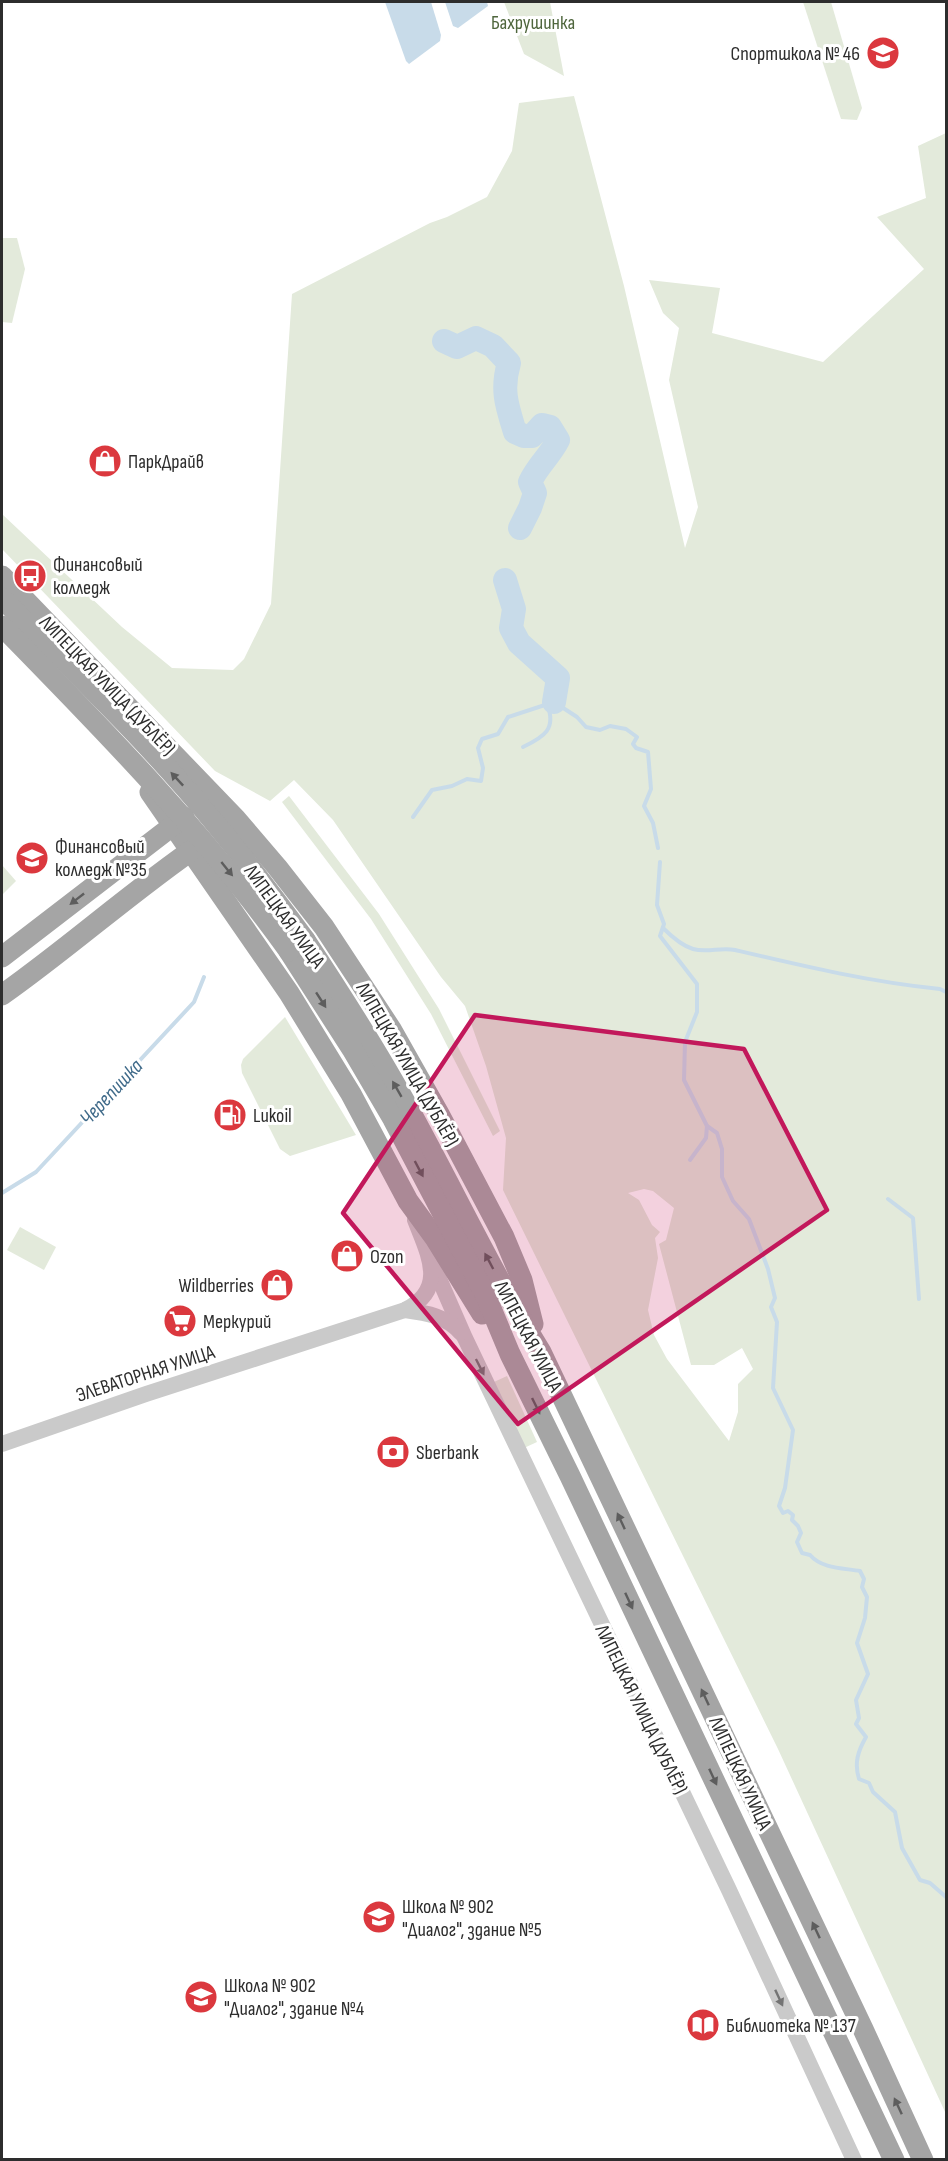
<svg xmlns="http://www.w3.org/2000/svg" width="948" height="2161" viewBox="0 0 948 2161" font-family="'Sofia Sans Condensed',sans-serif">
<style>
.green{fill:#e3eadb;fill-rule:evenodd}
.water{fill:#c8dbe9}
.lines{fill:none;stroke-linecap:round;stroke-linejoin:round}
.stream{stroke:#c8dbe9;stroke-width:4}
.river{stroke:#c8dbe9;stroke-width:24}
.minor{stroke:#cacaca;stroke-width:16}
.major{stroke:#a5a5a5;stroke-width:21}
.major-bridge{stroke:#a5a5a5;stroke-width:21}
.oneway{fill:#5d5d5d}
.oneway2{fill:#747474}
.marked{fill:#c2185b;fill-opacity:0.2;stroke:#c2185b;stroke-width:4.5;stroke-linejoin:round}
.labels{text-anchor:middle;stroke-width:6;stroke-linejoin:round;paint-order:stroke}
.park-label{font-size:20px;fill:#4f663d;stroke:#fff}
.poi-label{font-size:20px;fill:#2d2d2d;stroke:#fff;text-anchor:start}
.street-label{font-size:20px;fill:#2d2d2d;stroke:#fff}
.water-label{font-size:21px;font-style:italic;fill:#406b8a;stroke:#fff}
</style>
<rect width="100%" height="100%" fill="#fff"/>
<g class="green">
<path d="M504 2H550L564 76 524 54Z"/>
<path d="M803 2H831L862 108 857 120 841 119Z"/>
<path d="M574 96 624 286 685 548 698 507 669 380 679 328 663 313 649 280 720 288 712 333 823 362 924 269 877 217 926 198 918 146 946 133V2114L778 1749 503 1190 506 1138 486 1066 465 1006 441 977 333 820 294 780 270 801 215 771 2 549V514L122 627 172 668 233 670 244 659 271 604 292 294 430 223 447 217 487 197 512 151 519 103ZM644 1189 653 1191 674 1208 666 1240 659 1244 691 1365H714L742 1348 753 1369 738 1384V1412L729 1441 667 1359 654 1335 648 1310 658 1258 655 1238 660 1232 652 1225 639 1200 628 1193Z"/>
<path d="M2 238H17L25 269 12 323 2 322Z"/>
<path d="M289 796 379 914 439 1009 500 1131 493 1136 431 1014 371 919 282 802Z"/>
<path d="M2 865 16 881 2 895Z"/>
<path d="M285 1017 356 1135 290 1156 280 1149 242 1073 241 1065 243 1059Z"/>
<path d="M20 1227 56 1247 44 1270 7 1250Z"/>
<path d="M507 1376 537 1442 524 1448 494 1382Z"/>
</g>
<g class="water">
<path d="M385 2H431L441 35 440 41 409 64 406 61Z"/>
<path d="M445 2H487L488 6 458 28 453 26Z"/>
<path d="M448 331 460 335 463 338 462 345 457 347 444 341Z"/>
</g>
<g class="lines">
<g class="stream">
<path d="M523 747C544 737 557 729 547 704"/>
<path d="M413 817 432 790 452 786 467 779 481 781 483 768 478 748 482 739 498 734 508 717 554 702 577 717 586 727 600 730 610 726 626 729 637 737 633 744 636 748 648 752 651 789 644 806 653 823 658 848"/>
<path d="M660 862 657 905 664 924 660 936 697 984V1012L685 1042 684 1080 707 1126 717 1133 722 1149V1177L733 1201 749 1219 768 1269 775 1298 771 1307 777 1322 773 1388 793 1430 785 1488 779 1506 783 1513 788 1511 793 1515 792 1520 798 1526 801 1533 797 1542 802 1553 810 1555C822 1569 844 1568 860 1571L864 1579 862 1587 867 1597 865 1618 857 1643 868 1674 856 1700 859 1718 856 1724 866 1737C858 1751 854 1763 859 1779L869 1783 873 1792 895 1812 902 1848 920 1880 930 1883 946 1897"/>
<path d="M663 928C671 936 683 946 693 949 707 953 721 947 735 950 803 966 870 982 940 989L946 992"/>
<path d="M690 1160 706 1138 707 1126"/>
<path d="M2 1193 36 1172 194 1002 204 977"/>
<path d="M888 1199 913 1218 919 1299"/>
</g>
<g class="river">
<path d="M444 341 457 347 476 338 493 346 509 363C501 390 507 406 515 432L524 436H532L542 425 550 427 558 440C550 456 538 465 530 482L535 493 530 508 520 528"/>
<path d="M505 580 514 609 511 628 519 643 558 678 554 702"/>
</g>
<g class="minor">
<path d="M430 1258 464 1336 729 1890 854 2160"/>
<path d="M405 1310C427 1313 446 1316 461 1333"/>
<path d="M2 1444 146 1394 405 1310C448 1289 428 1254 415 1220"/>
</g>
<g class="major">
<path d="M2 576 236 819 277 867 324 927 391 1029 439 1114 504 1237 522 1280 533 1324"/>
<path d="M150 792 289 993 351 1094 408 1201 435 1238 482 1314"/>
<path d="M305 940C342 996 378 1052 410 1111 454 1191 493 1274 541 1352L863 2029 923 2160"/>
<path d="M289 951 352 1049 393 1119 485 1294 510 1354 570 1476 894 2160"/>
<path d="M2 957 184 817"/>
<path d="M2 995C70 947 132 891 202 843"/>
</g>
<g class="major-bridge">
<path d="M2 598C63 661 128 722 186 789 228 837 267 888 305 940"/>
<path d="M2 626C103 729 204 832 289 951"/>
</g>
</g>
<defs><path id="oneway-solid" d="M-6-.8H1V-3.2L6.5 0L1 3.2V.8H-6Z" transform="scale(1.5)"/></defs>
<g class="oneway">
<use href="#oneway-solid" transform="translate(177 779) rotate(-133)"/>
<use href="#oneway-solid" transform="translate(227 869) rotate(51)"/>
<use href="#oneway-solid" transform="translate(77 899) rotate(142)"/>
<use href="#oneway-solid" transform="translate(321 1000) rotate(57)"/>
<use href="#oneway-solid" transform="translate(397 1089) rotate(-120)"/>
<use href="#oneway-solid" transform="translate(419 1169) rotate(62)"/>
<use href="#oneway-solid" transform="translate(489 1261) rotate(-118)"/>
<use href="#oneway-solid" transform="translate(536 1406) rotate(64)"/>
<use href="#oneway-solid" transform="translate(621 1521) rotate(-115)"/>
<use href="#oneway-solid" transform="translate(629 1601) rotate(65)"/>
<use href="#oneway-solid" transform="translate(705 1697) rotate(-115)"/>
<use href="#oneway-solid" transform="translate(713 1777) rotate(65)"/>
<use href="#oneway-solid" transform="translate(816 1930) rotate(-115)"/>
<use href="#oneway-solid" transform="translate(898 2106) rotate(-115)"/>
</g>
<g class="oneway2">
<use href="#oneway-solid" transform="translate(480 1367) rotate(63)"/>
<use href="#oneway-solid" transform="translate(779 1998) rotate(65)"/>
</g>
<path class="marked" d="M475 1015 744 1049 827 1210 518 1424 343 1213Z"/>
<defs>
<symbol id="school-disc" viewBox="-11 -11 22 22"><circle r="9.5" fill="#db383e" stroke="#fff"/><path d="M0-5L7-2L0 1L-7-2ZM-4 1L0 2.5L4 1V4Q0 6-4 4Z" fill="#fff"/></symbol>
<symbol id="shop-disc" viewBox="-11 -11 22 22"><circle r="9.5" fill="#db383e" stroke="#fff"/><path d="M-5-2.5h2.3a2.7 3.5 0 0 1 5.4 0H5L5.5 6h-11ZM-1.5-2.5h3a1.5 2.3 0 0 0-3 0Z" fill="#fff"/></symbol>
<symbol id="bus-disc" viewBox="-11 -11 22 22"><circle r="9.5" fill="#db383e" stroke="#fff"/><path d="M-5-6H5V4H4V6H2V4H-2V6H-4V4H-5ZM-3.5-4V0h7V-4ZM-3.5 1.2v1.5H-2V1.2ZM2 1.2v1.5H3.5V1.2Z" fill="#fff"/></symbol>
<symbol id="university-disc" viewBox="-11 -11 22 22"><circle r="9.5" fill="#db383e" stroke="#fff"/><path d="M0-5L7-2L0 1L-7-2ZM-4 1L0 2.5L4 1V4Q0 6-4 4Z" fill="#fff"/></symbol>
<symbol id="fuel-disc" viewBox="-11 -11 22 22"><circle r="9.5" fill="#db383e" stroke="#fff"/><path d="M-5.5-6h7V0h2V4h1.3V-2.5L3-4.5l.8-.8L6-3V5H2.5V1h-1V6h-7ZM-4.2-4.7v3.2H.2V-4.7Z" fill="#fff"/></symbol>
<symbol id="supermarket-disc" viewBox="-11 -11 22 22"><circle r="9.5" fill="#db383e" stroke="#fff"/><path d="M-6-5.5h2.5l.6 2H6L4.5 2H-2.5L-4.4-4H-6ZM-1.5 3.2a1.3 1.3 0 1 0 .1 0ZM3 3.2a1.3 1.3 0 1 0 .1 0Z" fill="#fff"/></symbol>
<symbol id="bank-disc" viewBox="-11 -11 22 22"><circle r="9.5" fill="#db383e" stroke="#fff"/><path d="M-6-4H6V4H-6ZM0-2.3a2.3 2.3 0 1 0 0 4.6a2.3 2.3 0 1 0 0-4.6Z" fill="#fff"/></symbol>
<symbol id="library-disc" viewBox="-11 -11 22 22"><circle r="9.5" fill="#db383e" stroke="#fff"/><path d="M-6-4Q-3-5.5-.7-3.5V5Q-3 3-6 4ZM6-4Q3-5.5 .7-3.5V5Q3 3 6 4Z" fill="#fff"/></symbol>
</defs>
<g fill-rule="evenodd">
<use href="#school-disc" x="864" y="34" width="38" height="38"/>
<use href="#shop-disc" x="86" y="442" width="38" height="38"/>
<use href="#bus-disc" x="11" y="557" width="38" height="38"/>
<use href="#university-disc" x="13" y="839" width="38" height="38"/>
<use href="#fuel-disc" x="211" y="1096" width="38" height="38"/>
<use href="#shop-disc" x="328" y="1237" width="38" height="38"/>
<use href="#shop-disc" x="258" y="1266" width="38" height="38"/>
<use href="#supermarket-disc" x="161" y="1302" width="38" height="38"/>
<use href="#bank-disc" x="374" y="1433" width="38" height="38"/>
<use href="#school-disc" x="360" y="1898" width="38" height="38"/>
<use href="#school-disc" x="182" y="1978" width="38" height="38"/>
<use href="#library-disc" x="684" y="2006" width="38" height="38"/>
</g>
<g class="labels">
<g class="park-label">
<text x="533" y="29">Бахрушинка</text>
</g>
<g class="poi-label">
<text x="860" y="60" text-anchor="end">Спортшкола № 46</text>
<text x="128" y="468">ПаркДрайв</text>
<text x="53" y="571">Финансовый<tspan x="53" dy="23">колледж</tspan></text>
<text x="55" y="853">Финансовый<tspan x="55" dy="23">колледж №35</tspan></text>
<text x="253" y="1122">Lukoil</text>
<text x="370" y="1263">Ozon</text>
<text x="254" y="1292" text-anchor="end">Wildberries</text>
<text x="203" y="1328">Меркурий</text>
<text x="416" y="1459">Sberbank</text>
<text x="402" y="1913">Школа № 902<tspan x="402" dy="23">"Диалог", здание №5</tspan></text>
<text x="224" y="1992">Школа № 902<tspan x="224" dy="23">"Диалог", здание №4</tspan></text>
<text x="726" y="2032">Библиотека № 137</text>
</g>
<g class="street-label">
<text transform="translate(108 685) rotate(46)" y="7">ЛИПЕЦКАЯ УЛИЦА (ДУБЛЁР)</text>
<text transform="translate(285 916) rotate(54)" y="7">ЛИПЕЦКАЯ УЛИЦА</text>
<text transform="translate(408 1064) rotate(60)" y="7">ЛИПЕЦКАЯ УЛИЦА (ДУБЛЁР)</text>
<text transform="translate(529 1336) rotate(62)" y="7">ЛИПЕЦКАЯ УЛИЦА</text>
<text transform="translate(145 1373) rotate(-18)" y="7">ЭЛЕВАТОРНАЯ УЛИЦА</text>
<text transform="translate(642 1709) rotate(64)" y="7">ЛИПЕЦКАЯ УЛИЦА (ДУБЛЁР)</text>
<text transform="translate(741 1773) rotate(65)" y="7">ЛИПЕЦКАЯ УЛИЦА</text>
</g>
<g class="water-label">
<text transform="translate(111 1092) rotate(-47)" y="7">Черепишка</text>
</g>
</g>
<rect width="948" height="2161" fill="none" stroke="#2d2d2d" stroke-width="6"/>
</svg>
